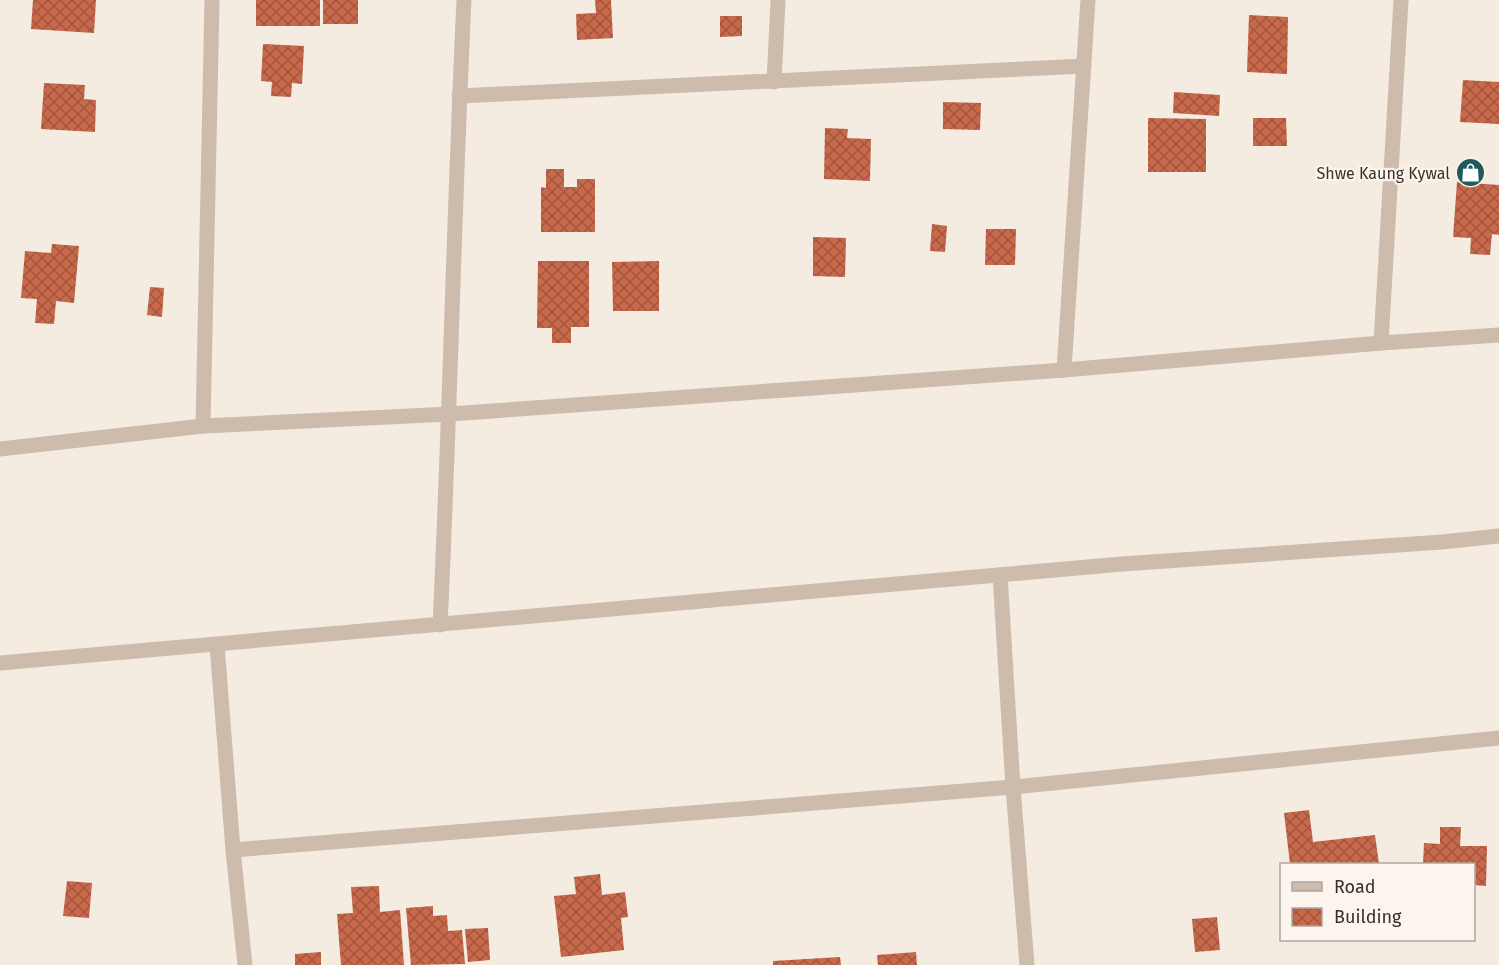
<svg xmlns="http://www.w3.org/2000/svg" width="1499" height="965" viewBox="0 0 1499 965" font-family="'Fira Sans',sans-serif">
<style>
.building{fill:url(#building-cross-hatch)}
.lines{fill:none;stroke-linecap:round;stroke-linejoin:round}
.street{stroke:#cdbbac;stroke-width:15}
.labels{text-anchor:middle;stroke-width:4.5;stroke-linejoin:round;paint-order:stroke}
.poi-label{font-size:16px;fill:#3b302b;stroke:#fbf5ee;text-anchor:end}
</style>
<defs>
<pattern id="building-cross-hatch" width="8" height="8" patternUnits="userSpaceOnUse" patternTransform="scale(1.5)"><rect width="8" height="8" fill="#c8694b"/><path d="M0 0l8 8M0 8l8-8" fill="none" stroke="#a4573f"/></pattern>
</defs>
<rect width="100%" height="100%" fill="#f4ebe1"/>
<g class="building">
<path d="M33 0H96L94 33 31 29Z"/>
<rect x="256" y="0" width="64" height="26"/>
<rect x="323" y="0" width="35" height="24"/>
<path d="M595 0H611L613 38 577 40 576 14 596 13Z"/>
<path d="M1249 15 1288 17 1287 74 1247 72Z"/>
<path d="M720 16H742V36L720 37Z"/>
<path d="M263 44 304 46 302 84 292 83 291 97 271 96 272 82 261 81Z"/>
<path d="M1463 80 1499 82V124L1460 122Z"/>
<path d="M44 83 85 85 84 99 96 100 95 132 41 129Z"/>
<path d="M1174 92 1220 95 1219 116 1173 113Z"/>
<path d="M943 102 981 103 980 130 943 129Z"/>
<path d="M1148 118 1206 119V172H1148Z"/>
<path d="M1253 118H1286L1287 146H1253Z"/>
<path d="M825 128 848 129 847 138 871 139 870 181 824 179Z"/>
<path d="M546 169H564V187H577V179H595V232H541V187L546 188Z"/>
<path d="M1457 182 1499 185V235L1492 234 1490 255 1470 254 1471 238 1453 237Z"/>
<path d="M932 224 947 226 945 252 930 251Z"/>
<path d="M986 229H1016L1015 265H985Z"/>
<path d="M813 237 846 238 845 277 813 276Z"/>
<path d="M52 244 79 246 74 303 56 301 54 324 35 323 37 299 21 298 25 251 51 253Z"/>
<path d="M538 261H589V327H571V343H552V328H537Z"/>
<path d="M659 261V311H613L612 262Z"/>
<path d="M150 287 164 288 162 317 147 315Z"/>
<path d="M1309 810 1313 842 1375 835 1379 864H1290L1284 813Z"/>
<path d="M1440 827H1461L1460 846H1487L1486 886 1474 885V864H1423L1424 843 1440 844Z"/>
<path d="M600 874 602 895 625 892 628 917 621 918 624 950 561 957 554 896 576 894 574 877Z"/>
<path d="M67 881 92 883 89 918 63 916Z"/>
<path d="M379 886 380 912 400 910 404 965H341L337 914 353 913 351 887Z"/>
<path d="M433 906V916L447 915 448 931 462 930 465 964 411 965 406 908Z"/>
<path d="M1217 917 1220 950 1195 952 1192 919Z"/>
<path d="M488 928 490 960 468 962 465 929Z"/>
<path d="M321 952V965H295V954Z"/>
<path d="M916 952 917 965H878L877 955Z"/>
<path d="M840 957 841 965H773V961Z"/>
</g>
<g class="lines">
<g class="street">
<path d="M774 82 778 0"/>
<path d="M459 96 1084 66"/>
<path d="M1381 343 1401 0"/>
<path d="M1064 370 1088 0"/>
<path d="M203 426 212 0"/>
<path d="M0 449 203 426 450 414 1064 370 1381 343 1499 335"/>
<path d="M1000 575 1013 787 1027 965"/>
<path d="M440 625C450 417 454 208 464 0"/>
<path d="M217 645 233 850 245 965"/>
<path d="M0 663 1122 564 1442 542 1499 536"/>
<path d="M233 850 1013 787 1499 738"/>
</g>
</g>
<defs>
<symbol id="shop-disc" viewBox="-11 -11 22 22"><circle r="9.5" fill="#1f5a5e" stroke="#fbf5ee"/><path d="M-5-2.5h2.3a2.7 3.5 0 0 1 5.4 0H5L5.5 6h-11ZM-1.5-2.5h3a1.5 2.3 0 0 0-3 0Z" fill="#fff"/></symbol>
</defs>
<g fill-rule="evenodd">
<use href="#shop-disc" x="1454" y="156" width="33" height="33"/>
</g>
<g class="labels">
<g class="poi-label">
<text x="1450" y="179">Shwe Kaung Kywal</text>
</g>
</g>
<rect x="1280" y="863" width="195" height="78" fill="#fbf5ee" stroke="#aea6a0" stroke-width="1.5"/>
<rect x="1292" y="882" width="30" height="9" fill="#cdbbac" stroke="#aea6a0" stroke-width="1.5"/>
<text x="1334" y="893" font-size="18" fill="#3b302b">Road</text>
<rect x="1292" y="908" width="30" height="18" fill="url(#building-cross-hatch)" stroke="#aea6a0" stroke-width="1.5"/>
<text x="1334" y="923" font-size="18" fill="#3b302b">Building</text>
</svg>
